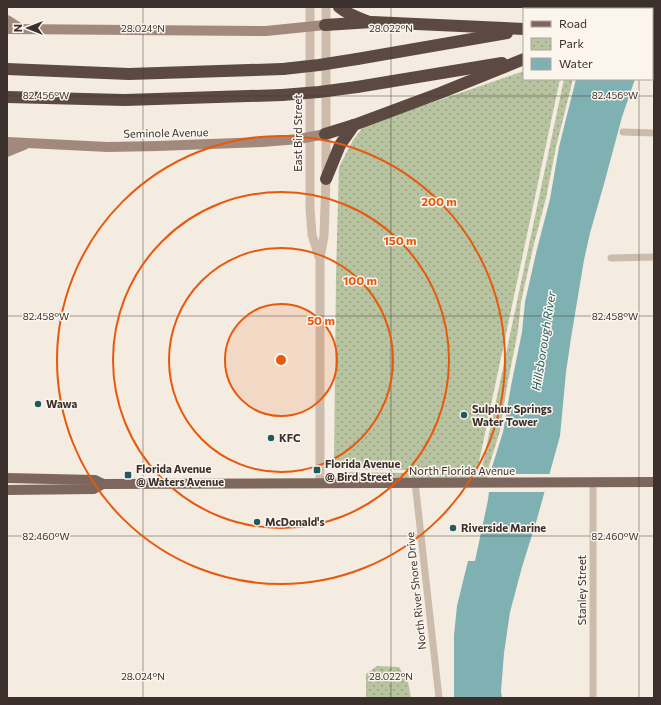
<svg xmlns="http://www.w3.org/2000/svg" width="661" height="705" viewBox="0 0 661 705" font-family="Commissioner,sans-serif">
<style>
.park{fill:url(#park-dots)}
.water{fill:#7fb0b2}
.pier{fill:#f4ebe1}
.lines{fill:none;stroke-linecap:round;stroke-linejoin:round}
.minor{stroke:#cdbbac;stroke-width:7}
.tertiary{stroke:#cdbbac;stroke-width:9}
.secondary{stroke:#a18a7d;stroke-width:10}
.primary{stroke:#7d675c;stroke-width:10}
.motorway{stroke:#5c4a42;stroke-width:12}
.motorway-bridge{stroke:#5c4a42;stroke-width:12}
.ticks{fill:none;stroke:#3b302b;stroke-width:1;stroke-opacity:0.45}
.ring{fill:none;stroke:#e8590c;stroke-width:2}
.poi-dot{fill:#1f5a5e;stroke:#fbf5ee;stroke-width:1.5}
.labels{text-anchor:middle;stroke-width:3;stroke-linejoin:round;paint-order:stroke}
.street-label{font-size:11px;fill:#3b302b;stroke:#fbf5ee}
.poi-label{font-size:11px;font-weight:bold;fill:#3b302b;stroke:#fbf5ee;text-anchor:start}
.water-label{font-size:12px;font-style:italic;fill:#1f5a5e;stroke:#fbf5ee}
.ticks-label{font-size:10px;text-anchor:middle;fill:#3b302b;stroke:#fbf5ee;stroke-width:3;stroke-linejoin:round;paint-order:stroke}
.centre{fill:#e8590c;stroke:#fbf5ee;stroke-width:2}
.ring-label{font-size:12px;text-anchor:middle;font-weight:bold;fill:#e8590c;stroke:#fbf5ee;stroke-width:3;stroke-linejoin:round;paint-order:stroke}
</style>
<defs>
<pattern id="park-dots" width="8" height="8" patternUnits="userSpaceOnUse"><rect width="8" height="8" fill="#b8c4a0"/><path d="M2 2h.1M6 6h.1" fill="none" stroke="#97a083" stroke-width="1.8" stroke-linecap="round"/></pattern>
</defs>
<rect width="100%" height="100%" fill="#f4ebe1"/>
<g class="park">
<path d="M524 71V79H560L477 471 334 469 336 275 339 167 353 140 364 126Z"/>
<path d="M564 79H573L556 147 546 198 533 248 521 302 518 331 507 386 500 431 489 466 487 479H338V472L477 474 481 472Z"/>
<path d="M377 666 399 667 408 682 411 698H366V674Z"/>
</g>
<path class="water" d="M576 79H635L622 117 604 184 590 233 584 260 571 338 566 372 560 436 537 519 522 567 510 612 504 653 501 691 502 698H454V635L457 606 468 561H475L488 500 492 467 503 432 511 386 522 332 525 302 537 249 550 199 559 147Z"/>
<g class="pier">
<rect x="582" y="7" width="60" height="2"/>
<path d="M489 474H551V478L547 492H487Z"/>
</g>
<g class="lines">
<g class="minor">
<path d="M623 132 654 133"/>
<path d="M611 258 654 257"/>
<path d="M415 482 439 698"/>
<path d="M593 698V482"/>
</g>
<g class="tertiary">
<path d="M310 7V208L312 235 319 257"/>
<path d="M320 484V258L324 236 326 179V7"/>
</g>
<g class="secondary">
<path d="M7 20 21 29"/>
<path d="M7 29 266 31 325 25"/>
<path d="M7 142 108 147 158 146 262 142 299 139 325 134"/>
<path d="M7 152 24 145"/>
</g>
<g class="primary">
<path d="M7 478 95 480 103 484"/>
<path d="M7 490 94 489 103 484 654 482"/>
</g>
<g class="motorway">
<path d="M339 7C347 14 357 17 367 21"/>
<path d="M640 9 651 7"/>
<path d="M325 25 372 22 524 29"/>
<path d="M652 34H654"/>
<path d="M357 59 507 33"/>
<path d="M7 69 129 74 283 69"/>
<path d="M357 87 502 63"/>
<path d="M7 97 125 100 282 95"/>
<path d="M325 134 354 125 440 93 524 59"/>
<path d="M326 179 340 145 354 125"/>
</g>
<g class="motorway-bridge">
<path d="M283 69 319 65 357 59"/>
<path d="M282 95 319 92 357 87"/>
</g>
</g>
<path class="ticks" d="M143 7V698M391 7V698M639 7V9M639 79V698M7 96H654M7 316H654M7 536H654"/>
<circle cx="281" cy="360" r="56" fill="#e8590c" fill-opacity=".12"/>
<g class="ring">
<circle cx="281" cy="360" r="56"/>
<circle cx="281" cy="360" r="112"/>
<circle cx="281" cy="360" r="168"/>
<circle cx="281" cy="360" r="224"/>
</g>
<g class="poi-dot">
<circle cx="38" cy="404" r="4"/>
<circle cx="464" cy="415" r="4"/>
<circle cx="271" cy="438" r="4"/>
<rect x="313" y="466" width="8" height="8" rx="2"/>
<rect x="124" y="471" width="8" height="8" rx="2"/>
<circle cx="257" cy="522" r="4"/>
<circle cx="453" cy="528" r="4"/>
</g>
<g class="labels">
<g class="street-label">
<text transform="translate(166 133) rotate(-1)" y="4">Seminole Avenue</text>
<text transform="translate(298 133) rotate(-90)" y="4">East Bird Street</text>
<text x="462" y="475">North Florida Avenue</text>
<text transform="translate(582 590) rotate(-90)" y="4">Stanley Street</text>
<text transform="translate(416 591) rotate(-96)" y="4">North River Shore Drive</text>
</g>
<g class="poi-label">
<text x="46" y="408">Wawa</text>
<text x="472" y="413">Sulphur Springs<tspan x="472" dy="13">Water Tower</tspan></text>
<text x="279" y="442">KFC</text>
<text x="325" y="468">Florida Avenue<tspan x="325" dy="13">@ Bird Street</tspan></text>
<text x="136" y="473">Florida Avenue<tspan x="136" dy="13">@ Waters Avenue</tspan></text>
<text x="265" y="526">McDonald's</text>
<text x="461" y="532">Riverside Marine</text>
</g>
<g class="water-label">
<text transform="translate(544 341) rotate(-81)" y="4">Hillsborough River</text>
</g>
</g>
<g class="ticks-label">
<text x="143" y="32">28.024°N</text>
<text x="391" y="32">28.022°N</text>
<text x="615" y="99">82.456°W</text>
<text x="46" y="99">82.456°W</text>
<text x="615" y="320">82.458°W</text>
<text x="46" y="320">82.458°W</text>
<text x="615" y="540">82.460°W</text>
<text x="46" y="540">82.460°W</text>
<text x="143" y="680">28.024°N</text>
<text x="391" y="680">28.022°N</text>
</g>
<circle cx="281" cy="360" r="6" class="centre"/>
<g class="ring-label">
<text x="439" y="206">200 m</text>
<text x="400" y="245">150 m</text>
<text x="360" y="285">100 m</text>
<text x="321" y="325">50 m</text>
</g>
<rect width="661" height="705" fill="none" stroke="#3b302b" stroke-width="16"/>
<rect x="523" y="8" width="130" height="72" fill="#fbf5ee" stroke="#aea6a0"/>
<rect x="531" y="21" width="20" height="6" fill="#7d675c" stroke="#aea6a0"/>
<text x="559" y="28" font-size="12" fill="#3b302b">Road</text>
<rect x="531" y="38" width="20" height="12" fill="url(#park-dots)" stroke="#aea6a0"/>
<text x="559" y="48" font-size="12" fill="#3b302b">Park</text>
<rect x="531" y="58" width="20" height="12" fill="#7fb0b2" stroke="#aea6a0"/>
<text x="559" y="68" font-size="12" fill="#3b302b">Water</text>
<g transform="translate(28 28) rotate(270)" stroke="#fbf5ee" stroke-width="3" paint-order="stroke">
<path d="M0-3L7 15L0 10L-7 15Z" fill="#3b302b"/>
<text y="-6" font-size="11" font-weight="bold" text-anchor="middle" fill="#3b302b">N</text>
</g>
</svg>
